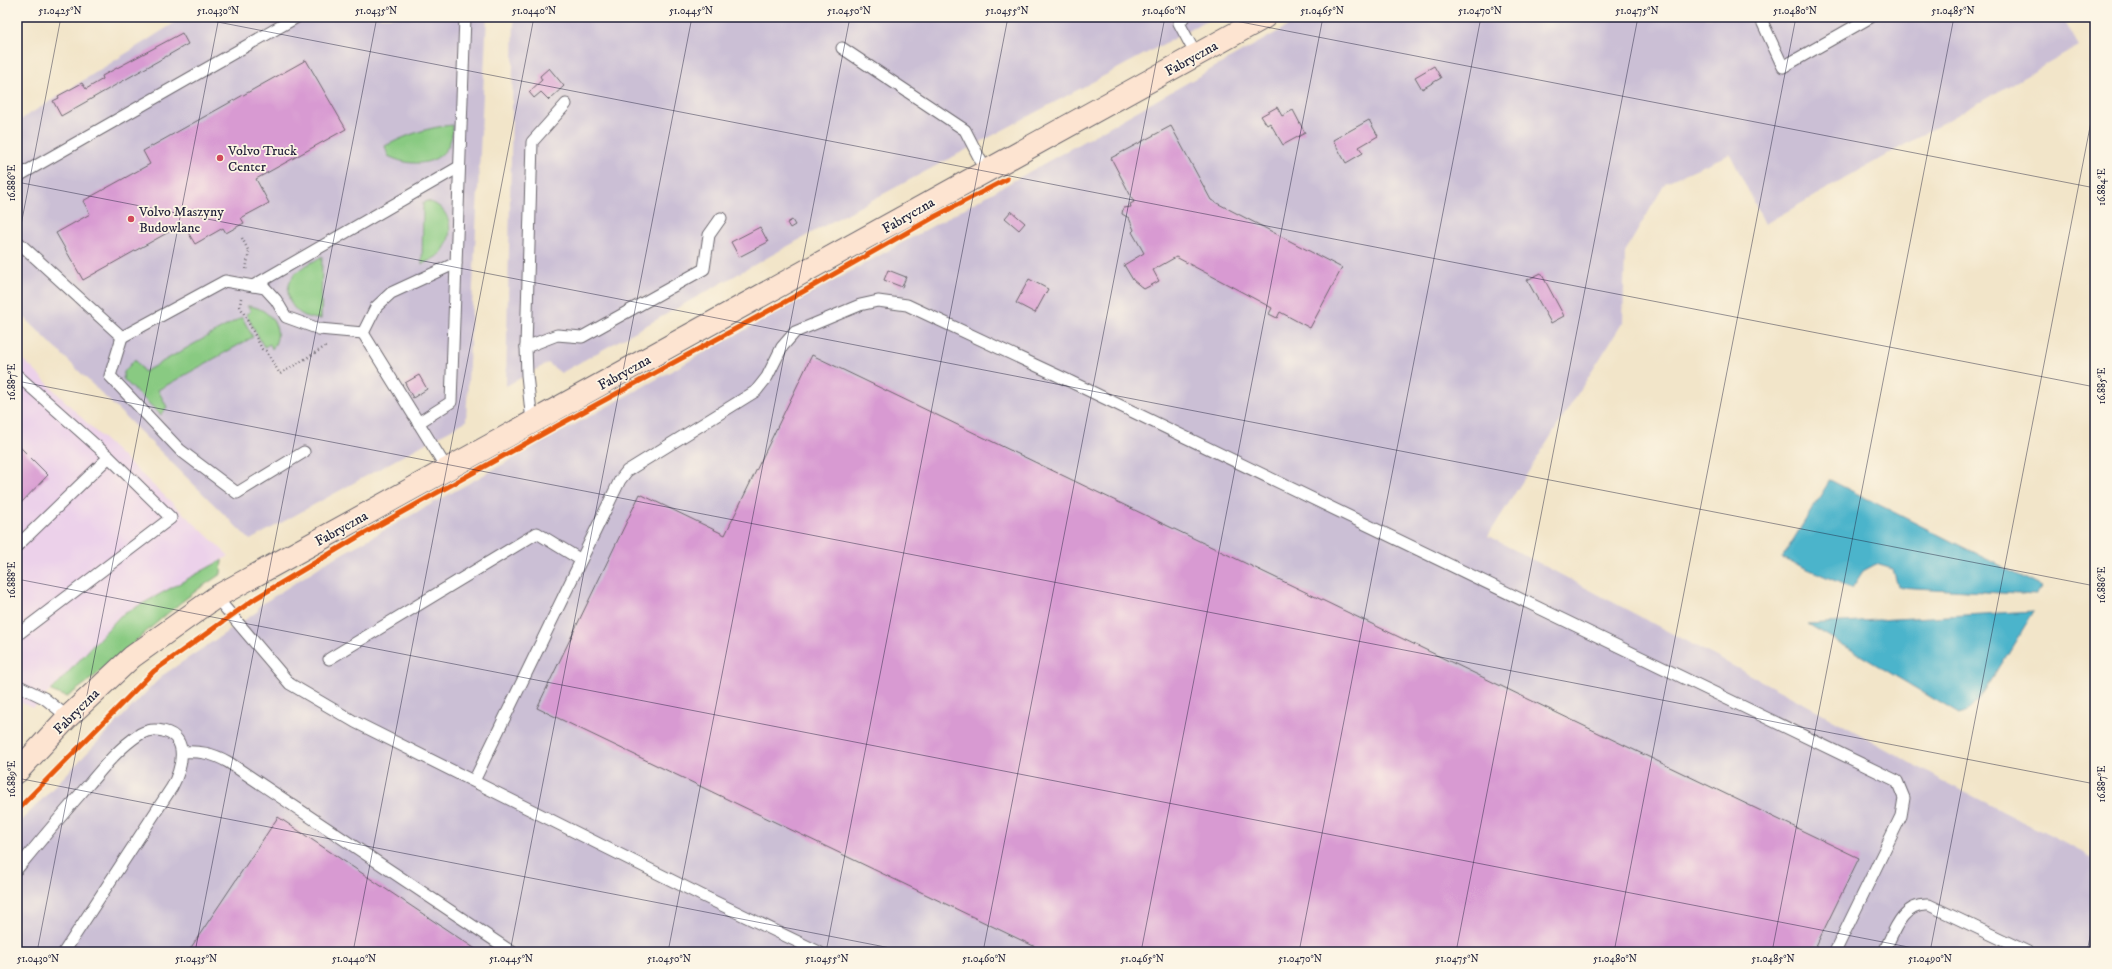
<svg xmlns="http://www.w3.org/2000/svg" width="2112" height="969" viewBox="0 0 2112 969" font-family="'IM FELL DW Pica',serif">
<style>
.built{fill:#ecd1ea}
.industrial{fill:#cbbfd5}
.green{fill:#89ca82;stroke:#56765e}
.water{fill:#4cb4cb;stroke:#376b83}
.building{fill:#d89ad2}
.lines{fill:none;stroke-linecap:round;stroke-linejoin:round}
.service-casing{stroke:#6b666d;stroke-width:13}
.secondary-casing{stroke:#6b666d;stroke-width:24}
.path{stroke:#6b666d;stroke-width:2.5;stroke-dasharray:1 3;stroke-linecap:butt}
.service{stroke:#fff;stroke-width:11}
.secondary{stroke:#fde4d1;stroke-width:22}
.cycleway-casing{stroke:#fcf5e5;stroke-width:8}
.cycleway{stroke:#e8590c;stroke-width:5}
.ticks{fill:none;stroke:#22223b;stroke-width:1;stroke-opacity:0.45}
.poi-dot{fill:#d1495b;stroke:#fcf5e5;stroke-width:1.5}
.labels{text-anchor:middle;stroke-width:3.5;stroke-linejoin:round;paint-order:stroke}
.street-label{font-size:14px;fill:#22223b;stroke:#fcf5e5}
.poi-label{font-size:14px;fill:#22223b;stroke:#fcf5e5;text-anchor:start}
.neatline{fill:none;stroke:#22223b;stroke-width:1.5}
.ticks-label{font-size:10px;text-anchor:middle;fill:#22223b}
</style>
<rect width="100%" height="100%" fill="#fcf5e5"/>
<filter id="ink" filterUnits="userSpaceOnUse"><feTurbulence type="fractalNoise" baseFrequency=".025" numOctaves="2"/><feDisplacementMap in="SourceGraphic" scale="8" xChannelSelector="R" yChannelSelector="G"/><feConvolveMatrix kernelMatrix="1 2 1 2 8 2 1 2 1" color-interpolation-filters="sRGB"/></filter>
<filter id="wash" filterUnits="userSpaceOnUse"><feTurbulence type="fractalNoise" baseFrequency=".012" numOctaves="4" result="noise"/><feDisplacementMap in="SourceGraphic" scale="16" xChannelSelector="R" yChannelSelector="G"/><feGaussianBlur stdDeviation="0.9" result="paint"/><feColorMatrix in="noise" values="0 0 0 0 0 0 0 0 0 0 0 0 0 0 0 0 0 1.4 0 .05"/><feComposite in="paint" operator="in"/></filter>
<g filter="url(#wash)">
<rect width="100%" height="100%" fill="#f2e5c9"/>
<path class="built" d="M17 353 94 430 229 556 120 616 75 666 33 708 17 701Z"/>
<g class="industrial">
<path d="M184 17H487L466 421 250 540 17 310V122Z"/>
<path d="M514 17H1214L831 222 561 373 548 363 506 386Z"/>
<path d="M1304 17H2062L2079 46 1765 224 1730 154 1666 182 1625 252 1623 322 1488 536 1818 711 1938 778 2095 859V952H17V825L163 675 258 611 259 606 327 562 983 198Z"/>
</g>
<g class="green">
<path d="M453 125C453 163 418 171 388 156L385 146C407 135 428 127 453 125Z"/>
<path d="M427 201C452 207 456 235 441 253 436 258 429 261 422 264L423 203Z"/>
<path d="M322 256 321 319C297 320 278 297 294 275 300 267 314 262 322 256Z"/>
<path d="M247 306C268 306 287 330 272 349L270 344 264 347 246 314 251 311Z"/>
<path d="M242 317 253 337 158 390 167 407 161 415 123 379 124 372 135 359 144 372Z"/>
<path d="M222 560 221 574C164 609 121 660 67 697L51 691 120 616Z"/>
</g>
<g class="water">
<path d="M1830 480 2042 587 2036 595 1898 587 1893 569 1876 564 1863 571 1852 588 1782 558Z"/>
<path d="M2034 611 1980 699 1969 710 1959 714 1808 624Z"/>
</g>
<g id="blocks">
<g class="building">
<path d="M182 33 188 44 61 116 53 101 59 98 58 96 82 83 86 89 103 79 102 76Z"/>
<path d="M306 60 346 129 256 179 269 203 241 218 244 223 226 233 223 228 195 244 183 224 83 280 56 233 90 214 83 201 150 164 143 151Z"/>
<path d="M1434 66 1441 78 1422 89 1415 77Z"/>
<path d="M549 68 564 86 549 100 541 92 534 98 529 92 542 80 540 76Z"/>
<path d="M1277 107 1282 116 1293 110 1305 133 1283 145 1270 123 1267 125 1261 116Z"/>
<path d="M1369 120 1378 136 1359 147 1363 153 1346 163 1333 140Z"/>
<path d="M1171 126 1211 200 1342 268 1310 328 1280 312 1277 318 1269 314 1272 308 1176 257 1153 270 1159 281 1144 289 1133 280 1124 265 1144 253 1132 232 1134 230 1129 218 1122 214 1123 208 1131 207 1130 204 1134 202 1111 158Z"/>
<path d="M1011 211 1025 223 1019 230 1005 218Z"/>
<path d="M792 220 795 225 790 228 787 223Z"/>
<path d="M760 227 768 242 739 257 731 242Z"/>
<path d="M888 270 906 277 902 287 884 280Z"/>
<path d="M1541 273 1564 316 1551 323 1527 280Z"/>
<path d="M1029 279 1048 289 1035 313 1016 303Z"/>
<path d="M812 355 1859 858 1813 952H1046L537 708 640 494 725 535Z"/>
<path d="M419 375 427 389 413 398 405 383Z"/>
<path d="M17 444 48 475 17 507Z"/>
<path d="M278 817 480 952H188Z"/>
</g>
</g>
</g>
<g filter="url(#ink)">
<use href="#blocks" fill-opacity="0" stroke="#6b666d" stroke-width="1"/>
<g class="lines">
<defs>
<g id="service">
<path d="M1184 17 1179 23 1196 55"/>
<path d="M1760 17 1783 67 1871 17"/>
<path d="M842 48 965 130 986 171"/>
<path d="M17 181 20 175 297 17"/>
<path d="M17 241 122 337 225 281 265 288 276 300 286 317 319 329 363 333"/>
<path d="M253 286 459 167"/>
<path d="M363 333 447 469"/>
<path d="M363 333 376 307 391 293 456 263"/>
<path d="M122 337 110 376 180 450 237 493 304 452"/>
<path d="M526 347 532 142 566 104"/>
<path d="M17 375 109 457"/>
<path d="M532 422 527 375 526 347 557 335 582 337 704 269 709 235 721 218"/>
<path d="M418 423 451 402 465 17"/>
<path d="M17 546 109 457 171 518 17 635"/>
<path d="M216 597 290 684 355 722 701 895 819 952"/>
<path d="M329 659 537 533 581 560"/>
<path d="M17 685 44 698 68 717"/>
<path d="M182 752C200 751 212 753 228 762L512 952"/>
<path d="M474 781 620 480 627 471 756 391 767 377 782 347 795 332 860 305 878 301 907 305 1065 379 1897 781 1904 798 1901 816 1835 952"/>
<path d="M17 869C41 840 65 811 90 783 105 765 120 747 140 734 147 730 155 729 163 731 191 737 181 770 172 787L64 952"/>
<path d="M1884 952C1894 931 1902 903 1929 905L2028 952"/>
</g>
<path id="secondary" d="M17 772 68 717 132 657 216 597 1265 17"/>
</defs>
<use href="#service" class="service-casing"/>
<use href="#secondary" class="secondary-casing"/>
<g class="path">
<path d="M242 238 249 252 246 270"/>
<path d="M241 298 240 306 262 349 266 351 280 374 328 345"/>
</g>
<use href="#service" class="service"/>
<use href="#secondary" class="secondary"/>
<defs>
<path id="cycleway" d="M17 810 154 671 256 598 361 535 557 426 783 303 936 216 1007 179"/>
</defs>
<use href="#cycleway" class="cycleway-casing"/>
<use href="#cycleway" class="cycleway"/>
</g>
</g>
<path class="ticks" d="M192 17 2095 387M1215 17 2095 188M17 182 2095 586M17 246 61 17M17 381 2095 784M17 579 1934 952M17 778 911 952M37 952 219 17M195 952 377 17M353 952 534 17M510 952 692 17M668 952 850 17M826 952 1008 17M983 952 1165 17M1141 952 1323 17M1299 952 1481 17M1456 952 1638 17M1614 952 1796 17M1772 952 1954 17M1930 952 2095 101M2087 952 2095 912"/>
<g class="poi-dot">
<circle cx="220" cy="158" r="4"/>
<circle cx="131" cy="219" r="4"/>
</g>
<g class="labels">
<g class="street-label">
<text transform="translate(1191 58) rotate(-29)" y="5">Fabryczna</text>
<text transform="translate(908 215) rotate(-30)" y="5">Fabryczna</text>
<text transform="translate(624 372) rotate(-29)" y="5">Fabryczna</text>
<text transform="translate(341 528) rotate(-29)" y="5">Fabryczna</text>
<text transform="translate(76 711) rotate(-45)" y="5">Fabryczna</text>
</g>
<g class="poi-label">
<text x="228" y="155">Volvo Truck<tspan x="228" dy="16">Center</tspan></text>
<text x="139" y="216">Volvo Maszyny<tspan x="139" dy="16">Budowlane</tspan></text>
</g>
</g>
<rect width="2112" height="969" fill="none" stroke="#fcf5e5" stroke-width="44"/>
<rect x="22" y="22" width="2068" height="925" class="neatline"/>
<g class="ticks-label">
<text x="60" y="14">51.0425°N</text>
<text x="218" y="14">51.0430°N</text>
<text x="376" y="14">51.0435°N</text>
<text x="534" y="14">51.0440°N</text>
<text x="691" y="14">51.0445°N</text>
<text x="849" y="14">51.0450°N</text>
<text x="1007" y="14">51.0455°N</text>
<text x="1164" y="14">51.0460°N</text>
<text x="1322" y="14">51.0465°N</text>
<text x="1480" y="14">51.0470°N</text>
<text x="1637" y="14">51.0475°N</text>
<text x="1795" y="14">51.0480°N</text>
<text x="1953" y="14">51.0485°N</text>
<text transform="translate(11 183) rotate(-90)" y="4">16.886°E</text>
<text transform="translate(2101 187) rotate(-90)" y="4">16.884°E</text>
<text transform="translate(11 382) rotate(-90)" y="4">16.887°E</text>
<text transform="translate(2101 386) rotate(-90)" y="4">16.885°E</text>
<text transform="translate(11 580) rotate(-90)" y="4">16.888°E</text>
<text transform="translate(2101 585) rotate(-90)" y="4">16.886°E</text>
<text transform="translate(11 779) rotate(-90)" y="4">16.889°E</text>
<text transform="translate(2101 784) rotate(-90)" y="4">16.887°E</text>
<text x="38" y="962">51.0430°N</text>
<text x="196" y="962">51.0435°N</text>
<text x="354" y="962">51.0440°N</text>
<text x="511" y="962">51.0445°N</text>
<text x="669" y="962">51.0450°N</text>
<text x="827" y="962">51.0455°N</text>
<text x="984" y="962">51.0460°N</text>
<text x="1142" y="962">51.0465°N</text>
<text x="1300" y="962">51.0470°N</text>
<text x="1457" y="962">51.0475°N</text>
<text x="1615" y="962">51.0480°N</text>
<text x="1773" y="962">51.0485°N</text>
<text x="1930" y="962">51.0490°N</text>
</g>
</svg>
